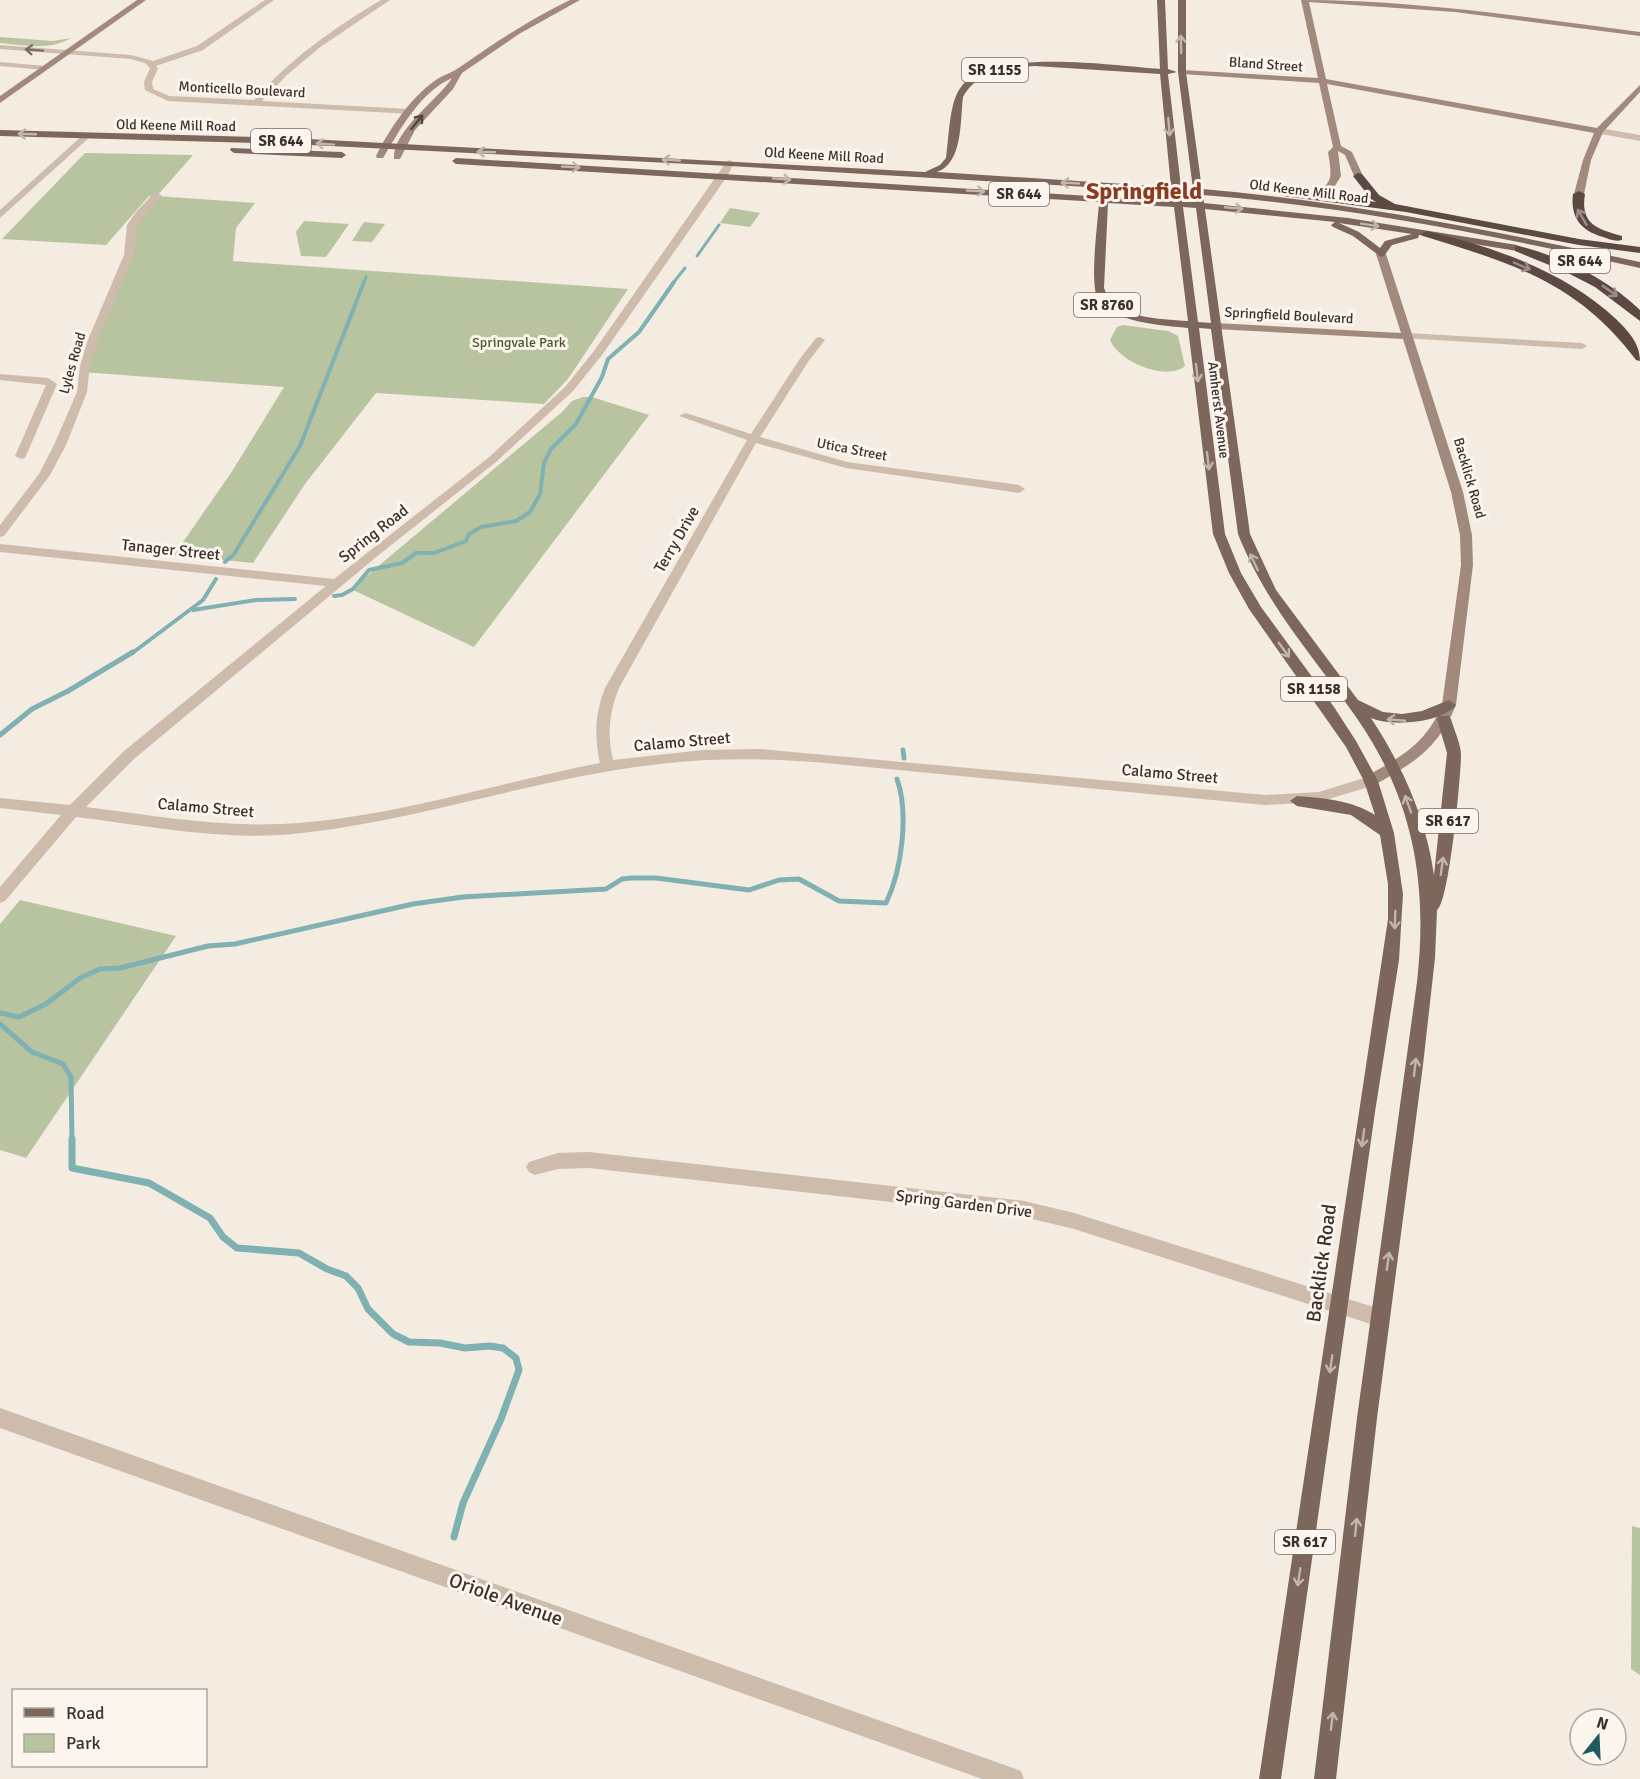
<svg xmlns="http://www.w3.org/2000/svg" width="1640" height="1779" viewBox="0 0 1640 1779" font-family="Signika,sans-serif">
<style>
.green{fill:#b8c4a0}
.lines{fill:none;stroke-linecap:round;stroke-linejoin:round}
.stream-far3{stroke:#7fb0b2;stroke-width:3}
.stream-far2{stroke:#7fb0b2;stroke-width:4}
.stream-far1{stroke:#7fb0b2;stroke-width:5}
.stream{stroke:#7fb0b2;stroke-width:7}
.street{fill:#cdbbac;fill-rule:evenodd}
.secondary{fill:#a18a7d;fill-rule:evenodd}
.primary{fill:#7d675c;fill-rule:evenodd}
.highway{fill:#5c4a42;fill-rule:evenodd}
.oneway{stroke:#c2b5ac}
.oneway2{stroke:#7d6f65}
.oneway3{stroke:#544640}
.oneway4{stroke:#9c8e87}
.labels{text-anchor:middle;stroke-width:6;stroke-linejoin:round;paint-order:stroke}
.far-street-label{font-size:14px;fill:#3b302b;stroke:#fbf5ee}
.far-park-label{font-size:14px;fill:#4a5a2e;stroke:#fbf5ee}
.shield{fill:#fbf5ee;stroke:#756b66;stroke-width:1.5}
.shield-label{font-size:15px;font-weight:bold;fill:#3b302b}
.street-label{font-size:16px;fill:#3b302b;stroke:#fbf5ee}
.near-street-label{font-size:20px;fill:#3b302b;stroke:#fbf5ee}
.far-town-label{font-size:24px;font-weight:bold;fill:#8c3b22;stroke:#fbf5ee}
</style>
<rect width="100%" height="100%" fill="#f4ebe1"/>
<g class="green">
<path d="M0 37 53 41 71 38C49 51 24 45 0 43Z"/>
<path d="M85 153 193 155 157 196 255 203 236 228 233 261 628 289 568 379 544 404 376 393 305 484 253 563 174 555 231 473 284 387 82 372 133 248 128 228 156 197 149 196 106 245 2 239Z"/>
<path d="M730 208 760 213 750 227 720 223Z"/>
<path d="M304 221 349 224 326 257 301 256 296 232Z"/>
<path d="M364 222 385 224 372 242 352 241Z"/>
<path d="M1123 325 1168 331 1178 336 1185 366C1166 382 1118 361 1110 340L1117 327Z"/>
<path d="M583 397H592L649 415 474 647 351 589 562 412 572 401Z"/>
<path d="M20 900 176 936 26 1158 0 1150V924Z"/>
<path d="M1632 1526 1640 1528V1675L1631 1669Z"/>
</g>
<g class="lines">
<g class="stream-far3">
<path d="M697 256 719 225"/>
<path d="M364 283 366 277"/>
<path d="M673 283 685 268"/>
</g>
<g class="stream-far2">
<path d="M225 562 234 554 300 446 364 282"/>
<path d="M334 596 342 595 353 589 369 570 402 563 416 553H434L466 541 469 534 481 527 516 521 530 512 540 494 544 463 551 449 576 424 602 377 608 359 639 332 674 282"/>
<path d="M193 610 256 600 295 599"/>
<path d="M131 654 203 600 216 579"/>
</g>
<g class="stream-far1">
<path d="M0 735 32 709 68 691 133 652"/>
<path d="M903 750 904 758"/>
<path d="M0 1013 19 1017 46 1004 80 978 100 969 120 968 208 946 235 944 413 904 463 897 606 889 622 879 631 878H656L749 890 779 880 799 879 839 901 886 903C902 870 909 813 897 779"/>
<path d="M0 1024 32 1052 63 1064 71 1077 72 1141"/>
</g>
<path class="stream" d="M72 1139V1168L149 1183 210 1218 223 1237 237 1248 299 1253 327 1269 346 1276 358 1288 368 1309 393 1334 409 1342 440 1343 465 1348 489 1346 503 1348 516 1358 519 1370 501 1419 463 1503 454 1537"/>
<g class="street">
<path d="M265 0H274L203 50 156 66 158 68 152 82 153 89 169 96 254 100C290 59 334 28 381 0H390L319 48 287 75 262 101 409 109 412 110V114L168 101 145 90 144 82 150 68 145 63 131 59 0 49V45L131 55 153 61 197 46Z"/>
<path d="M0 62 45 66 49 68 45 70 0 66Z"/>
<path d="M1599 128 1640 135V141L1596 133V129Z"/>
<path d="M84 134 91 136 0 218V210Z"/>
<path d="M730 160 734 163 728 175 602 355 573 391 496 462 375 558 134 759 86 807C150 815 216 827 281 824 388 819 496 783 600 763 594 736 595 714 605 688L747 440 679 416 685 413 689 414 751 434 799 360 816 338 820 337 825 340 808 362 760 437 847 462 1019 485 1025 489 1019 493 846 468 756 443 619 688C609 713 607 735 613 760L703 750 759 749 1265 795 1319 792 1370 776 1375 777 1377 781 1375 785 1319 802 1265 805 815 762C760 758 707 758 652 765 534 779 420 820 302 833 227 842 150 826 76 817L5 901 0 903V887L61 815 0 808V798L70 805 124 751 326 586 0 552V544L334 579 488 458 565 387 594 351 727 161Z"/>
<path d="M154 193 162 195 137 225 134 255 97 342 90 366 87 392 66 445 50 475 4 536 0 537V525L39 474 54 445 77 392 80 366 87 342 124 255 127 225 136 212Z"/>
<path d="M1407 333 1582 343 1587 346 1582 349 1403 338V334Z"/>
<path d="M0 374 48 378 57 384 25 458 21 459 15 456 46 385 0 380Z"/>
<path d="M589 1152 1024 1201 1074 1213 1380 1309 1387 1312 1389 1318 1387 1324 1380 1327 1074 1229 1024 1217 589 1168 558 1169 535 1175 529 1172 526 1167 529 1162 558 1153Z"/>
<path d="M0 1408 1013 1768 1021 1771 1024 1779H982L0 1428Z"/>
</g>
<g class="secondary">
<path d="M137 0H146L0 103V96Z"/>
<path d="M570 0H580L519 34 462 73 453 89 415 130 400 159H394C392 131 437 101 452 78 420 92 400 130 383 158H377L376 156C390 128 412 95 439 78 446 74 453 72 460 67 495 42 531 19 570 0Z"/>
<path d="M1301 0C1415 0 1527 17 1640 32V36L1455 12 1309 2 1326 79 1597 128 1640 85V92L1603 132 1591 160 1584 194 1579 197 1574 194 1583 160 1594 133 1327 84 1341 146 1352 152 1363 176 1355 178 1345 155 1338 151 1341 176 1333 189 1309 196 1286 195 1284 193C1290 189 1296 191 1303 191 1335 190 1332 177 1328 152L1333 147 1319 83 1182 74 1178 72 1182 70 1318 78Z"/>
<path d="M1381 251 1386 254 1463 492 1472 535 1473 565 1456 705C1443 737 1425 756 1395 773 1387 778 1379 783 1370 786L1365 785 1363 781 1365 777C1401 757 1426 744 1442 705L1461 565 1460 535 1451 492 1403 339 1215 329 1210 326 1215 323 1401 333 1376 254Z"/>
</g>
<g class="primary">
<path d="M1157 0H1165L1168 69 1177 72 1168 74 1181 187 1193 189 1178 72V0H1186V72L1202 189C1350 202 1495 231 1640 262V268C1496 236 1351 207 1203 195L1204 203 1348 218 1517 245 1522 248 1517 251 1419 235 1418 238 1392 245 1384 256 1381 257 1353 236 1333 227 1331 225 1335 222 1205 209 1250 534 1276 590 1358 700 1383 712 1402 714 1422 711 1449 700 1456 705C1442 723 1391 727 1371 718 1402 765 1426 818 1434 875L1447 753 1437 719 1439 716H1449L1451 719C1454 730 1461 744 1461 755 1461 775 1449 904 1437 910L1435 958 1423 1065 1377 1418 1336 1779H1314L1357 1418 1417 982C1428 884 1414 800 1356 717 1313 656 1266 605 1238 534L1211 329 1199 328 1225 534 1241 573 1261 607 1334 707 1356 741 1378 781 1394 833 1403 894 1399 960 1375 1112 1281 1779H1259L1388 919V884L1380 835 1351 815 1297 806 1290 801 1297 796C1324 798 1351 800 1375 815L1364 781 1346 747 1249 609 1229 573 1213 534 1188 328C1165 326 1110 322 1098 299 1089 283 1098 223 1099 202L456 164 452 161 456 158 1173 201 1172 192 730 166 290 144 0 136V130L290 138 925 172 940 165 946 158C949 138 949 102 961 87 991 47 1113 66 1160 69ZM1035 66 1160 74 1171 187 937 172C963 163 960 121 963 97 977 71 1008 67 1035 66ZM1181 193 1194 194 1195 202H1182ZM1108 203 1174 207 1188 321C1160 319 1114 319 1104 288ZM1183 207 1196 208 1211 323 1198 322ZM1339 223 1412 234 1385 241 1380 248 1359 232Z"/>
<path d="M231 148 342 152 346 155 342 158 234 153 230 150Z"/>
</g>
<g class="highway">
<path d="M1358 173 1362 174 1379 195 1395 204 1579 239 1640 247V253L1579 245 1406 212 1283 196 1277 193 1283 190 1376 202 1371 199 1353 176Z"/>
<path d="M1579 191 1585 194C1580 224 1597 229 1622 236V240C1615 242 1609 239 1603 237 1581 231 1570 217 1573 194Z"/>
<path d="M1427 231C1493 247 1565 271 1616 319 1628 331 1640 343 1640 361L1636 360C1578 282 1511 263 1423 236L1421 234Z"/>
<path d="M1519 246C1562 257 1608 279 1640 310V321L1595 287 1564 271 1515 251V247Z"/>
</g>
</g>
<defs><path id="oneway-shaft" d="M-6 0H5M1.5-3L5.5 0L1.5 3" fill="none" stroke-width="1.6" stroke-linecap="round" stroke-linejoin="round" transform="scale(1.5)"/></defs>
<g class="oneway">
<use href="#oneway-shaft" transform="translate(1181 44) rotate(-91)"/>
<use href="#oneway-shaft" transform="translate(1169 127) rotate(85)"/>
<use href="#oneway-shaft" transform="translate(27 134) rotate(-178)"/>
<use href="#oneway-shaft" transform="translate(325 144) rotate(-176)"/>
<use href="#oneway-shaft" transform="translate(486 152) rotate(-178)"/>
<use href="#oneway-shaft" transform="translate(671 160) rotate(-177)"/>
<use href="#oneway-shaft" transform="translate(571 167) rotate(3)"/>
<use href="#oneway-shaft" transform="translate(782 179) rotate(4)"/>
<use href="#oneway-shaft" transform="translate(1070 183) rotate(-177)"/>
<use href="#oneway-shaft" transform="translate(976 191) rotate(3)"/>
<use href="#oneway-shaft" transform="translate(1234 208) rotate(5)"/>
<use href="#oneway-shaft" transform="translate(1370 225) rotate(9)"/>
<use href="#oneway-shaft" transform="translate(1197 373) rotate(83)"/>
<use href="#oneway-shaft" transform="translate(1208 461) rotate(83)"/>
<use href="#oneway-shaft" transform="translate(1254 562) rotate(-115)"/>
<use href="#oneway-shaft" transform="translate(1284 650) rotate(54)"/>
<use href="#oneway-shaft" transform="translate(1396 720) rotate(-175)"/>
<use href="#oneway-shaft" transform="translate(1408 804) rotate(-110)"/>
<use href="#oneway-shaft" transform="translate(1442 866) rotate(-82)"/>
<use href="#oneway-shaft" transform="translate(1395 920) rotate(92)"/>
<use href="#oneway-shaft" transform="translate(1415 1067) rotate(-83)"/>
<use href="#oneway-shaft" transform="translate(1363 1138) rotate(98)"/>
<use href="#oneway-shaft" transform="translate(1388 1261) rotate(-82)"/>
<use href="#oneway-shaft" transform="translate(1331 1364) rotate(98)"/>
<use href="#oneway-shaft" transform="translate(1356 1527) rotate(-84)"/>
<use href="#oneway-shaft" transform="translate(1299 1577) rotate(99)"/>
<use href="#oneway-shaft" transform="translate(1332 1721) rotate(-83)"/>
</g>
<use class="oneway2" href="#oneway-shaft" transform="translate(34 50) rotate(-176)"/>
<use class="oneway3" href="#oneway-shaft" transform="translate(417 122) rotate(-51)"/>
<g class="oneway4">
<use href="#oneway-shaft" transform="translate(1582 217) rotate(-120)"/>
<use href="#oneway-shaft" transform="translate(1522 266) rotate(23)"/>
<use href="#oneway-shaft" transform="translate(1610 291) rotate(35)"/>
</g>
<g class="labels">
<g class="far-street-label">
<text transform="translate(1266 64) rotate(4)" y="5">Bland Street</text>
<text transform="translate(242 89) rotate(3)" y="5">Monticello Boulevard</text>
<text transform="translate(176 125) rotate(1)" y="5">Old Keene Mill Road</text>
<text transform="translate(824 155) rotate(3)" y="5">Old Keene Mill Road</text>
<text transform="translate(1309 191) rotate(7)" y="5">Old Keene Mill Road</text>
<text transform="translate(1289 315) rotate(3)" y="5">Springfield Boulevard</text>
<text transform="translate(72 363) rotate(-74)" y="5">Lyles Road</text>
<text transform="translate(1219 410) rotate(83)" y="5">Amherst Avenue</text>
<text transform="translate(852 449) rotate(11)" y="5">Utica Street</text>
<text transform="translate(1470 478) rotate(74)" y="5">Backlick Road</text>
</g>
<g class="far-park-label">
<text x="519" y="347">Springvale Park</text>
</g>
<g class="shield">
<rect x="962" y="58" width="66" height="24" rx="4.5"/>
<rect x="251" y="129" width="60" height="24" rx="4.5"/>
<rect x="989" y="182" width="60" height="24" rx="4.5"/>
<rect x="1550" y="249" width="60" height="24" rx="4.5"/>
<rect x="1074" y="293" width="66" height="24" rx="4.5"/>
<rect x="1281" y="677" width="66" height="24" rx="4.5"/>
<rect x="1418" y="809" width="60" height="24" rx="4.5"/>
<rect x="1275" y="1530" width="60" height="24" rx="4.5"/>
</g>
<g class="shield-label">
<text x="995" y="75">SR 1155</text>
<text x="281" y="146">SR 644</text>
<text x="1019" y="199">SR 644</text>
<text x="1580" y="266">SR 644</text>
<text x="1107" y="310">SR 8760</text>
<text x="1314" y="694">SR 1158</text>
<text x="1448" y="826">SR 617</text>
<text x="1305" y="1547">SR 617</text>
</g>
<g class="street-label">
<text transform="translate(373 533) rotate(-38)" y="6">Spring Road</text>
<text transform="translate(676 539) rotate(-60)" y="6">Terry Drive</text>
<text transform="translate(171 549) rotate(6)" y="6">Tanager Street</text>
<text transform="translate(682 741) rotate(-5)" y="6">Calamo Street</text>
<text transform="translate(1170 773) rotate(5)" y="6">Calamo Street</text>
<text transform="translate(206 807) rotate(5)" y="6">Calamo Street</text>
<text transform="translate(964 1203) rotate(7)" y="6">Spring Garden Drive</text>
</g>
<g class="near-street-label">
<text transform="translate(1321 1263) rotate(-82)" y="7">Backlick Road</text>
<text transform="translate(506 1599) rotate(20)" y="7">Oriole Avenue</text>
</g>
<g class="far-town-label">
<text x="1144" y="199">Springfield</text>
</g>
</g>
<rect x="12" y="1689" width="195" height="78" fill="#fbf5ee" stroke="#aea6a0" stroke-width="1.5"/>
<rect x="24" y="1708" width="30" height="9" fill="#7d675c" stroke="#aea6a0" stroke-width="1.5"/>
<text x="66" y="1719" font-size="18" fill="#3b302b">Road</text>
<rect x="24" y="1734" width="30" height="18" fill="#b8c4a0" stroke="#aea6a0" stroke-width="1.5"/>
<text x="66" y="1749" font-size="18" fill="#3b302b">Park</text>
<g transform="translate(1598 1737) rotate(18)"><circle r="28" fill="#fbf5ee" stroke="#aea6a0" stroke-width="1.5"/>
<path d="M0-4.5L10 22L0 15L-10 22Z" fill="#1f5a5e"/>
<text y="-9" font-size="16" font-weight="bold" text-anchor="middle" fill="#3b302b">N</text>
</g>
</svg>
